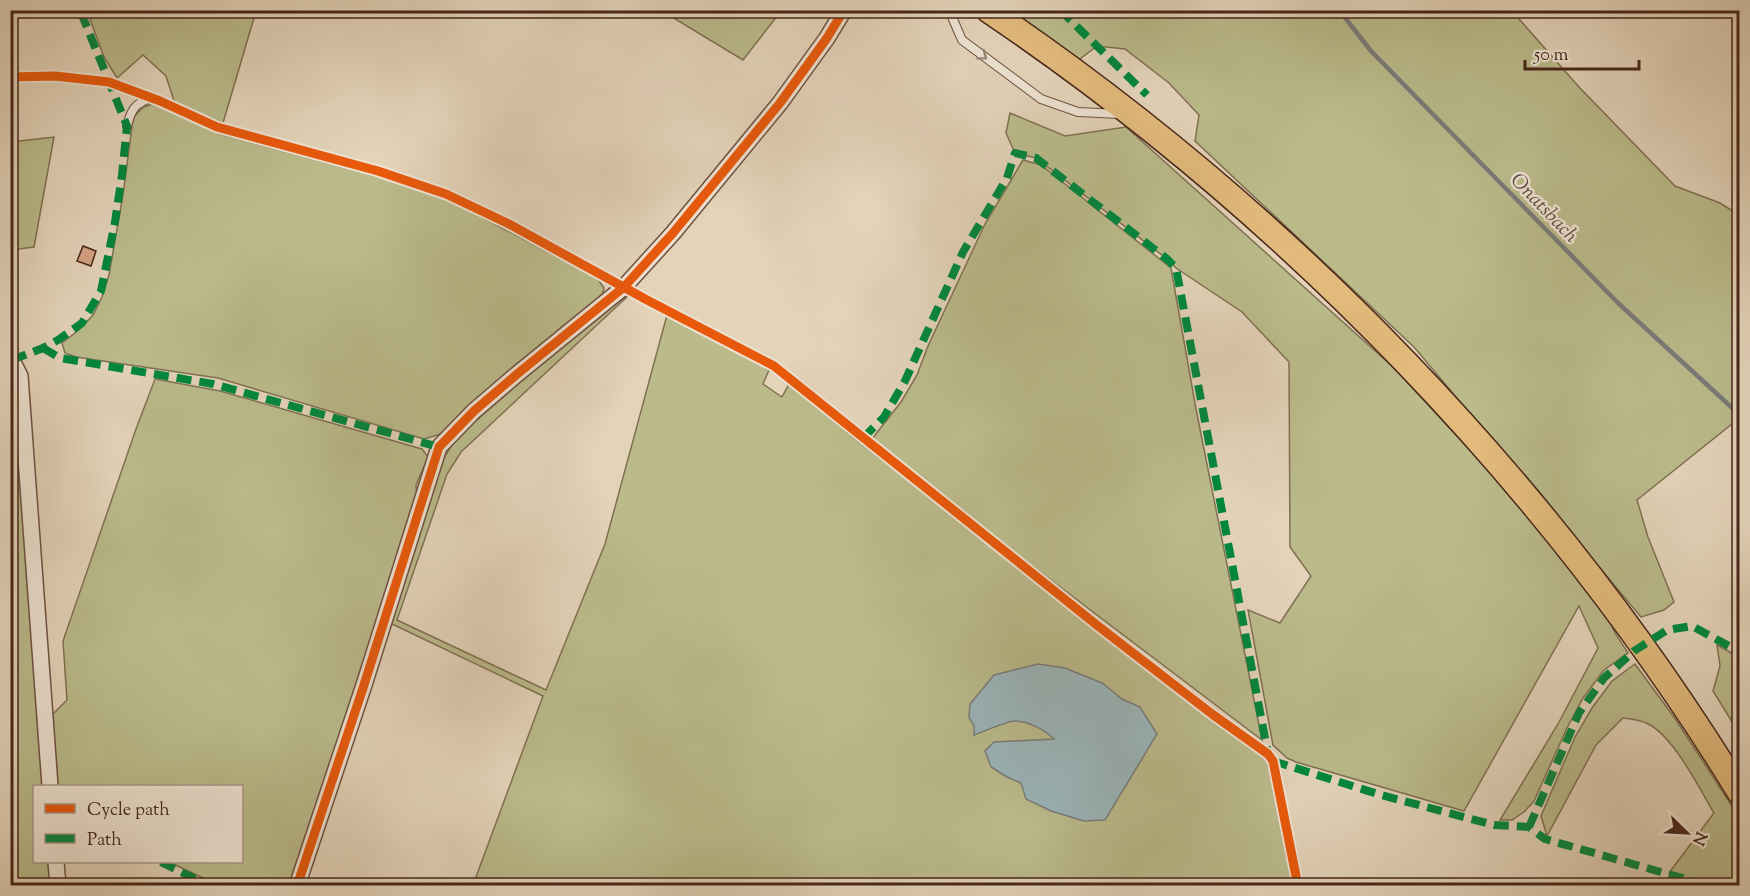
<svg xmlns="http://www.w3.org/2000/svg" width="1750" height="896" viewBox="0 0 1750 896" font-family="'Sorts Mill Goudy',serif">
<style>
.green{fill:#baba8b;stroke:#807052;stroke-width:1.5}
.water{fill:#9ab5ba;stroke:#797c7a;stroke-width:1.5}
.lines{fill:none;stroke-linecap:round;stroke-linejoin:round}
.stream{stroke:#797c7a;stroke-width:4.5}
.building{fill:#d4a385;stroke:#47261a;stroke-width:1.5}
.service-casing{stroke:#6e5142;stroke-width:10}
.minor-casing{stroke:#6e5142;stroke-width:18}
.primary-casing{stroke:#47261a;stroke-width:27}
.service{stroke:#ede2d2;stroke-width:8}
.minor{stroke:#ede2d2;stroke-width:15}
.primary{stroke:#e2ba7c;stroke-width:24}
.quiet{stroke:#00873e;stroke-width:8;stroke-dasharray:15 8;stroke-linecap:butt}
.cycleway-casing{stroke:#ede2d2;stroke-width:13}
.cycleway{stroke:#e8590c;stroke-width:9}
.oneway{stroke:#9a8476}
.labels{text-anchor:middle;stroke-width:5;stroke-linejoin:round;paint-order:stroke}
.water-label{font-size:20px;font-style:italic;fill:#5c4a42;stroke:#ede2d2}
</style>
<rect width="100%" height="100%" fill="#e3d3b9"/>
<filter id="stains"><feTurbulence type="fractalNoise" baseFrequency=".00333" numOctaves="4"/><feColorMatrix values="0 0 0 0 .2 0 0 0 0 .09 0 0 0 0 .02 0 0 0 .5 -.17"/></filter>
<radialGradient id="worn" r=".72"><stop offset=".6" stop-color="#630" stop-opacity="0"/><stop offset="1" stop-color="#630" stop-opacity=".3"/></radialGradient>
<g class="green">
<path d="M87 11H256L223 123 175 104 166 76 143 55 117 78 104 57Z"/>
<path d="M662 11H781L743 60Z"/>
<path d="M1004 11H1512L1579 87 1675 186 1720 203 1739 215V422L1737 420 1637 500 1648 537 1674 602 1664 610 1641 617 1414 347 1195 141 1199 115 1169 83 1125 49 1097 46 1076 62Z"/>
<path d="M155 104 220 134 401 183 455 203 597 278 604 288 602 298 444 433 424 439 218 378 76 357 65 353 62 343 80 329 93 315 102 297 109 275 123 195 133 119C139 110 144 105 155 104Z"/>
<path d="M1010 113 1065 136 1126 127 1393 367 1493 475 1563 558 1608 618 1615 633 1628 653 1604 670 1583 698 1567 728 1534 801 1524 812 1512 820H1500L1558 724 1598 648 1579 606 1464 811 1296 762 1287 758 1273 745 1248 610 1280 623 1311 576 1290 547 1289 362 1242 312 1176 268 1167 259 1036 158 1015 153 1006 133Z"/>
<path d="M54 137 34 247 11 250V142Z"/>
<path d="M1023 160 1041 165 1171 268 1196 409 1262 740 1006 546 872 439 901 402 917 375 928 346 985 224Z"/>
<path d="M628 296 461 452 447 474 397 620 546 690 605 544 667 315 769 370 763 384 782 397 789 384 855 439 1267 760 1292 885H473L543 696 390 623 441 463 456 438 616 299Z"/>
<path d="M10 377 17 384 46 786H34V862H51L53 885H11Z"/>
<path d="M155 379 220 391 422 449 428 457 416 485 417 500 291 885H218L169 862H242V786H55L51 716 67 700 63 641 136 429Z"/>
<path d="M1717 645 1739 657V733L1713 691 1720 666Z"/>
<path d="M1635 664 1676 720 1739 817V885H1699L1669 873 1714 813C1700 789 1674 738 1650 725 1642 720 1632 719 1623 718L1596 745 1547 836 1541 816 1575 737 1592 708 1612 681Z"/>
</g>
<path class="water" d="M1038 664 1065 668 1102 683 1122 699 1140 707 1157 734 1105 820 1084 821 1051 811 1026 799 1021 783 1007 777 991 767 985 751 994 742 1054 739C1045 730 1028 721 1015 721 1006 721 983 732 974 735V726L969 717 970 704 994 675Z"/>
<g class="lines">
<path class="stream" d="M1339 10 1371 51 1618 303 1740 415"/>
</g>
<path class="building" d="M83 246 96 251 91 266 77 261Z"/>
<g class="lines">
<defs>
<g id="service">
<path d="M949 10 962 40 1041 99 1078 112 1120 114"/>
<path d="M127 126C131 110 135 103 151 98"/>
<path d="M624 287 774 366 1098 626 1212 714 1268 754 1273 761 1298 886"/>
</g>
<g id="minor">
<path d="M10 359 12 360 20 376 50 786"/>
<path d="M56 862 58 886"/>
<path d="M297 886 364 685 439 447 474 411 516 375 624 287 673 233 780 103 827 38 844 10"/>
</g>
<path id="primary" d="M988 10C1287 212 1551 485 1740 793"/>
</defs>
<use href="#service" class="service-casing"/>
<use href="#minor" class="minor-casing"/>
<use href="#primary" class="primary-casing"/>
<use href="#service" class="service"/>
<use href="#minor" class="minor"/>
<use href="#primary" class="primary"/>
<g class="quiet">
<path d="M1060 10 1147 95"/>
<path d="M43 348 60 358 213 384 439 447"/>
<path d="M12 360 43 348 58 340 82 323 101 291 115 222 122 175 127 126 80 10"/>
<path d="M863 438 884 417 905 381 963 252 1007 178 1015 153 1036 158 1167 259 1176 268 1268 754"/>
<path d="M1273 761 1381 795 1494 825 1529 827 1545 839 1710 886"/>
<path d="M1529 827 1579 713 1604 678 1634 651 1667 630 1692 626 1740 652"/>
<path d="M161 862 209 886"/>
</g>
<defs>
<g id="cycleway">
<path d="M10 77 55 76 109 82 160 101 217 127 378 171 446 194 509 224 647 300 774 366 1098 626 1212 714 1268 754 1273 761 1298 886"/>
<path d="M297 886 364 685 439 447 474 411 516 375 624 287 673 233 780 103 827 38 844 10"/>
</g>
</defs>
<use href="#cycleway" class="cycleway-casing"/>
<use href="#cycleway" class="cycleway"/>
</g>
<defs><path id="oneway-chevron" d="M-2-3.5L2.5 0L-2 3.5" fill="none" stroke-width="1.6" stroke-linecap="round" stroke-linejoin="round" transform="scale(1.5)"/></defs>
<use class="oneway" href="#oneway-chevron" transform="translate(983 56) rotate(37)"/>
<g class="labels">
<g class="water-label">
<text transform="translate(1545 207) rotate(46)" y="7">Onatsbach</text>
</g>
</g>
<rect width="1750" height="896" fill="none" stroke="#e3d3b9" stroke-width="36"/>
<rect x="12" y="12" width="1726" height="872" fill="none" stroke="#47261a" stroke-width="3"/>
<rect x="18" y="18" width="1714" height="860" fill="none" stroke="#47261a" stroke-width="1.5"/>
<rect x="33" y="785" width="210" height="78" fill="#ede2d2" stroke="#ab9788" stroke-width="1.5"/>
<rect x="45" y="804" width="30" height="9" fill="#e8590c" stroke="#ab9788" stroke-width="1.5"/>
<text x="87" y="815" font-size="18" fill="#47261a">Cycle path</text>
<rect x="45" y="834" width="30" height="9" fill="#00873e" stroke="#ab9788" stroke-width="1.5"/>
<text x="87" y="845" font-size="18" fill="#47261a">Path</text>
<g transform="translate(1687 833) rotate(114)" stroke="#ede2d2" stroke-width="4.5" paint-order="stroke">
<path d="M0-4.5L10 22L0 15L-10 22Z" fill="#47261a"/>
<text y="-9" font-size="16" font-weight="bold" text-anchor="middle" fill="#47261a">N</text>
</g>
<path d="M1525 60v9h114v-9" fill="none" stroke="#47261a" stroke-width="3"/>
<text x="1534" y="60" font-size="18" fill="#47261a" stroke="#ede2d2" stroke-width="4.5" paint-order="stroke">50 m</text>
<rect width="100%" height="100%" filter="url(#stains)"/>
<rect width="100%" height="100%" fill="url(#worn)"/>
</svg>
